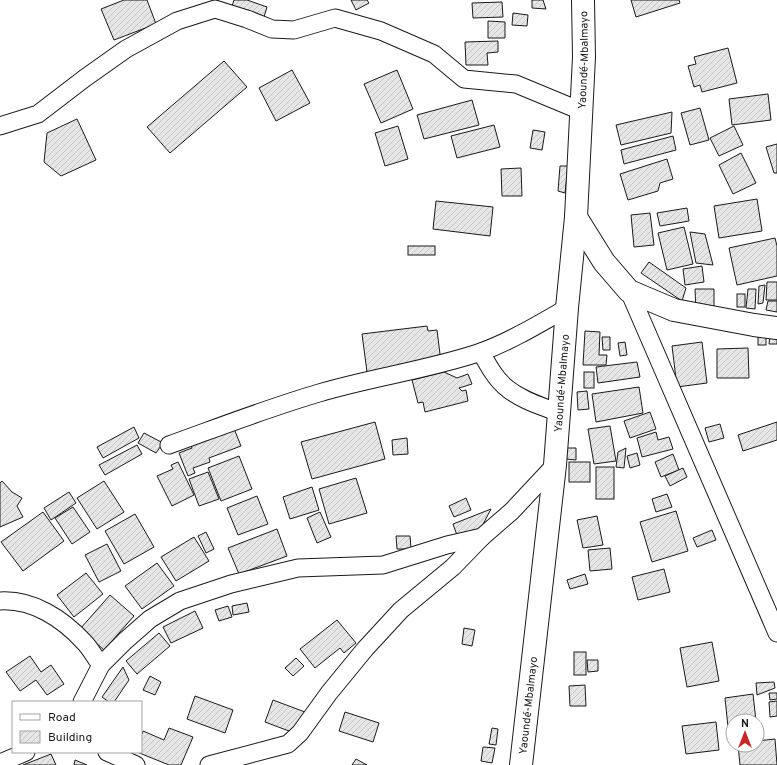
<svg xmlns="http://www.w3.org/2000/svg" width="777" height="765" viewBox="0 0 777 765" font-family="Overpass,sans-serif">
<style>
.building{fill:url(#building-hatch);stroke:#1a1a1a}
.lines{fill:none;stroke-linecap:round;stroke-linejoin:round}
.street-casing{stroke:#1a1a1a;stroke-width:19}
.secondary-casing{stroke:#1a1a1a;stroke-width:24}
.highway-casing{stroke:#1a1a1a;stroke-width:24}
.street{stroke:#fff;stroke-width:17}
.secondary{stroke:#fff;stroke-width:22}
.highway{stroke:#fff;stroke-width:22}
.labels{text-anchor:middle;stroke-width:3;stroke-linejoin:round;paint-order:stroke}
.street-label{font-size:11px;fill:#1a1a1a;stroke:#fff}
</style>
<defs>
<pattern id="building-hatch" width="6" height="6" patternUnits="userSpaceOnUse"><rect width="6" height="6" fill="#e6e6e6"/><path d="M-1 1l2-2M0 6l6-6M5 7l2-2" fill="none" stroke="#c5c5c5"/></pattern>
</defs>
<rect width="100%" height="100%" fill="#fff"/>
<g class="building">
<path d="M124 0H147L156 24 114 40 101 9Z"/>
<path d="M234 0H247L267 7 264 17 232 6Z"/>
<path d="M351 0H367L369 3 356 10Z"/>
<path d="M532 0H543L546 9 532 8Z"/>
<path d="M631 0H679L680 3 636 17Z"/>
<path d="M502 2 503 17 473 18 472 3Z"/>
<path d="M513 13 528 15 527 26 512 25Z"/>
<path d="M488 21 505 22V38H488Z"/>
<path d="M498 41V52L487 53 488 65H466L465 42Z"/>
<path d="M728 48 737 83 702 92 700 85 694 87 688 66 696 64 694 57Z"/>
<path d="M224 61 247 87 170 153 147 127Z"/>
<path d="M292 70 310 103 276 121 259 88Z"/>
<path d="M397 70 413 109 381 123 364 84Z"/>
<path d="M768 94 771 120 732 125 729 99Z"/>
<path d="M472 100 479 125 424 139 417 115Z"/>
<path d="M700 108 709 140 690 145 681 113Z"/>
<path d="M672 112 671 133 621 145 616 125Z"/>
<path d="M77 119 96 160 61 176 44 162 47 133Z"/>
<path d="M494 125 500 147 457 158 451 136Z"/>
<path d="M398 126 408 159 385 166 375 133Z"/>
<path d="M734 126 743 145 719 156 710 138Z"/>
<path d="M533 130 545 132 542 150 530 148Z"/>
<path d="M673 136 676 150 624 164 621 150Z"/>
<path d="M777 144V173H774L766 147Z"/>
<path d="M741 153 756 183 733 194 719 165Z"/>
<path d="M667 159 673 179 660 183 658 191 628 200 620 174Z"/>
<path d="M560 166H568L565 193 558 191Z"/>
<path d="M521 168 522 196H502L501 169Z"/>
<path d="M757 199 762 231 719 238 714 206Z"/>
<path d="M436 201 493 207 490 236 433 229Z"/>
<path d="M687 208 689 221 660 226 657 213Z"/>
<path d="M650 213 654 245 634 247 631 215Z"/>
<path d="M684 227 693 264 667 270 658 233Z"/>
<path d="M690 232 705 234 713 265 696 263Z"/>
<path d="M775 238 777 246V276L737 285 729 248Z"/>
<rect x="408" y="246" width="27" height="9"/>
<path d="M649 262 686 288 682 301 641 273Z"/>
<path d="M702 266 704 282 685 285 683 269Z"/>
<path d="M767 282H777V300H766Z"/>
<path d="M765 285 763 303 758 304 759 286Z"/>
<path d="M695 289H714V312L696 313Z"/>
<path d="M748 289H756L755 309 746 308Z"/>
<rect x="737" y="294" width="8" height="13"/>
<path d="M768 301H777V312L766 310Z"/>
<path d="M427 326 428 331 437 330 441 362 367 372 362 334Z"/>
<path d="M585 331 600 332 599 355H607L606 365H583Z"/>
<rect x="758" y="335" width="8" height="10"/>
<path d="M770 335H777V344H769Z"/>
<path d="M602 337H610V350H603Z"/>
<path d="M625 342 627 355 620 356 618 343Z"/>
<path d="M702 342 707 383 677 387 672 346Z"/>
<path d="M748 348 749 378H717V349Z"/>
<path d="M637 362 640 377 598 383 596 367Z"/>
<path d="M444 372 457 378 468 374 472 384 459 388 462 391 466 390 468 401 425 412 423 402 418 403 412 380Z"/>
<rect x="584" y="372" width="10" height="16"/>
<path d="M639 387 643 413 596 422 592 394Z"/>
<path d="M587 391 589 409 578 410 577 392Z"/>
<path d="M650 412 656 429 630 438 624 421Z"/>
<path d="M375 422 385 459 312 479 301 442Z"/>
<path d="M777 422V440L743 451 738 435Z"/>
<path d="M720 424 724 438 709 442 705 428Z"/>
<path d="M233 426 241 446 209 458 210 462 193 468 195 473 188 476 179 453 192 448 190 442Z"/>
<path d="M610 426 616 461 594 464 588 429Z"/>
<path d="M134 427 139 438 103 458 97 447Z"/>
<path d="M656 432 658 440 669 437 673 449 642 457 637 438Z"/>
<path d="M144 433 163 443 156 453 138 443Z"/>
<path d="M407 438 408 454 393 455 392 440Z"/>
<path d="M137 445 142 454 105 475 99 465Z"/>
<path d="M566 448H576V460L566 459Z"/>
<path d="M626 448 624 468 616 467 618 452Z"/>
<path d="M637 453 640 465 630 468 627 456Z"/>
<path d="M673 454 679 470 661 477 655 462Z"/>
<path d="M239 456 252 489 221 501 208 468Z"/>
<path d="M178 462 194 495 172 506 157 476 173 469 171 465Z"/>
<rect x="569" y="462" width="21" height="20"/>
<rect x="596" y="467" width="18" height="32"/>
<path d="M683 468 687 477 670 486 665 476Z"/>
<path d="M208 472 219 499 199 506 189 479Z"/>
<path d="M356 478 367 513 329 524 319 489Z"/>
<path d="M2 481 12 492 22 498 17 506 23 517 0 527V483Z"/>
<path d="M104 481 124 512 97 529 77 498Z"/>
<path d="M312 487 319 510 290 519 283 497Z"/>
<path d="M69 492 76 503 51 520 44 508Z"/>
<path d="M667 494 672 507 656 512 652 499Z"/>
<path d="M257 496 268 524 238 535 227 508Z"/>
<path d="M466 498 471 510 454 517 449 506Z"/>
<path d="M73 507 90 532 72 544 55 518Z"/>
<path d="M491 509 480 530 458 538 453 524Z"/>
<path d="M676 511 688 551 652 562 640 522Z"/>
<path d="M43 512 64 541 23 571 1 542Z"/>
<path d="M320 512 331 537 317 543 307 518Z"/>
<path d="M135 514 154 547 124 564 105 531Z"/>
<path d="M597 516 603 545 583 548 577 520Z"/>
<path d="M277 529 287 556 239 574 228 548Z"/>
<path d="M712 530 716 540 697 547 693 538Z"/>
<path d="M206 532 214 549 206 553 198 536Z"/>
<path d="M396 536H410L411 549H397Z"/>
<path d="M194 537 209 561 176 581 161 557Z"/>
<path d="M107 544 121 571 99 582 85 555Z"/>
<path d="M610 548 612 569 590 571 588 550Z"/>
<path d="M157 563 174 586 142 609 125 586Z"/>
<path d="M664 569 670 592 638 600 632 577Z"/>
<path d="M86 573 103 594 74 617 57 595Z"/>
<path d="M585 574 588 584 570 589 567 580Z"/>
<path d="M110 595 134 616 104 650 80 629Z"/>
<path d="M247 603 249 612 233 615 232 606Z"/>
<path d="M228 606 232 617 219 621 215 610Z"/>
<path d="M195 611 203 628 171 643 163 627Z"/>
<path d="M337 620 356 643 344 653 340 648 315 668 300 649Z"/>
<path d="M464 628 475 630 472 646 462 644Z"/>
<path d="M159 633 170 646 137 674 126 661Z"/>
<path d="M712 642 719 681 687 687 680 648Z"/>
<rect x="574" y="652" width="12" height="23"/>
<path d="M30 656 41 672 51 665 64 684 47 695 36 680 20 691 6 672Z"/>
<path d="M296 658 304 666 293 676 285 668Z"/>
<path d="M587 660H598V671L588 672Z"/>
<path d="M123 667 129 680 114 702H109L102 697Z"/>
<path d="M150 676 161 682 155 695 143 690Z"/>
<path d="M774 682 775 688 757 695 756 683Z"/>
<path d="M585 685 586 706H570L569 686Z"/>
<path d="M769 693H777V699L770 700Z"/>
<path d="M753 694 756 721H733V737H729L725 698Z"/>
<path d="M195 696 233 710 225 733 187 719Z"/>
<path d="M273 700 305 712 297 734 265 722Z"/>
<path d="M777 701V716L770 717 769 702Z"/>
<path d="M345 712 379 723 373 742 339 731Z"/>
<path d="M716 722 719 750 686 754 682 726Z"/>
<path d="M169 728 193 737 181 765H169L137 752H141V736L143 731 164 740Z"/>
<path d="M492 728 498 729 496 745 489 744Z"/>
<path d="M775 739 777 765H740L738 745H757V741Z"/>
<path d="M483 747 495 748 492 763 481 761Z"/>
<path d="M51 754 56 765H23Z"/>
<path d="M356 759 367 765H352Z"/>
<path d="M75 760 87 765H74Z"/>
</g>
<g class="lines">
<defs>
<g id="street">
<path d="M0 126 38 114 85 78 126 49 177 21 215 9 247 19 272 29 294 30 335 18 381 31 434 54 464 79 516 84 581 111"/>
<path d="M629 291 777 633"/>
<path d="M481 352C488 365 496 380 508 389 523 401 542 406 559 413"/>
<path d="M169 445C219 427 268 408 319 393 372 377 428 370 481 352 511 341 539 324 567 308"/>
<path d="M0 601C33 599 63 619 84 642 91 649 95 658 101 665"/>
<path d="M82 702 101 665 125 641 150 619 180 601 231 584 298 568 383 565 447 545 482 537 512 511 555 465"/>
<path d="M107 752 136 765"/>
<path d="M0 763 26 752"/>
<path d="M209 765 288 744 300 733 329 693 365 649 401 610 453 567 482 537"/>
</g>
<path id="secondary" d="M576 217 604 262 629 291 674 310 754 325 777 328"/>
<g id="highway">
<path id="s1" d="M521 765 555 465 567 308 576 217 584 57 583 0"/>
</g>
</defs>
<use href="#street" class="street-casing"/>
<use href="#secondary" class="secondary-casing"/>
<use href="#highway" class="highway-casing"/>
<use href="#street" class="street"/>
<use href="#secondary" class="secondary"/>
<use href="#highway" class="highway"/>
</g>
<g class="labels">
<g class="street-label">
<text dy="4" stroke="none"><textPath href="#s1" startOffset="708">Yaoundé-Mbalmayo</textPath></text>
<text dy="4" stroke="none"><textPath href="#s1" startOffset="384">Yaoundé-Mbalmayo</textPath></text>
<text dy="4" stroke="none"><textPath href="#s1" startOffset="60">Yaoundé-Mbalmayo</textPath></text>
</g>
</g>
<rect x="12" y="701" width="130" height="52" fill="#ffffff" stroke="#a3a3a3"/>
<rect x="20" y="714" width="20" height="6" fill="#ffffff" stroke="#a3a3a3"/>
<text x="48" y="721" font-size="12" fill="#1a1a1a">Road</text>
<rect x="20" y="731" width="20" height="12" fill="url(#building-hatch)" stroke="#a3a3a3"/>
<text x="48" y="741" font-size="12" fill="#1a1a1a">Building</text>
<g transform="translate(745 733)"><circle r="19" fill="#ffffff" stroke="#a3a3a3"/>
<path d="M0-3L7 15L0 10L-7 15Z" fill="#c62828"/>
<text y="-6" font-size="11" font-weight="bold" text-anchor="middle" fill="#1a1a1a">N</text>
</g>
</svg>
